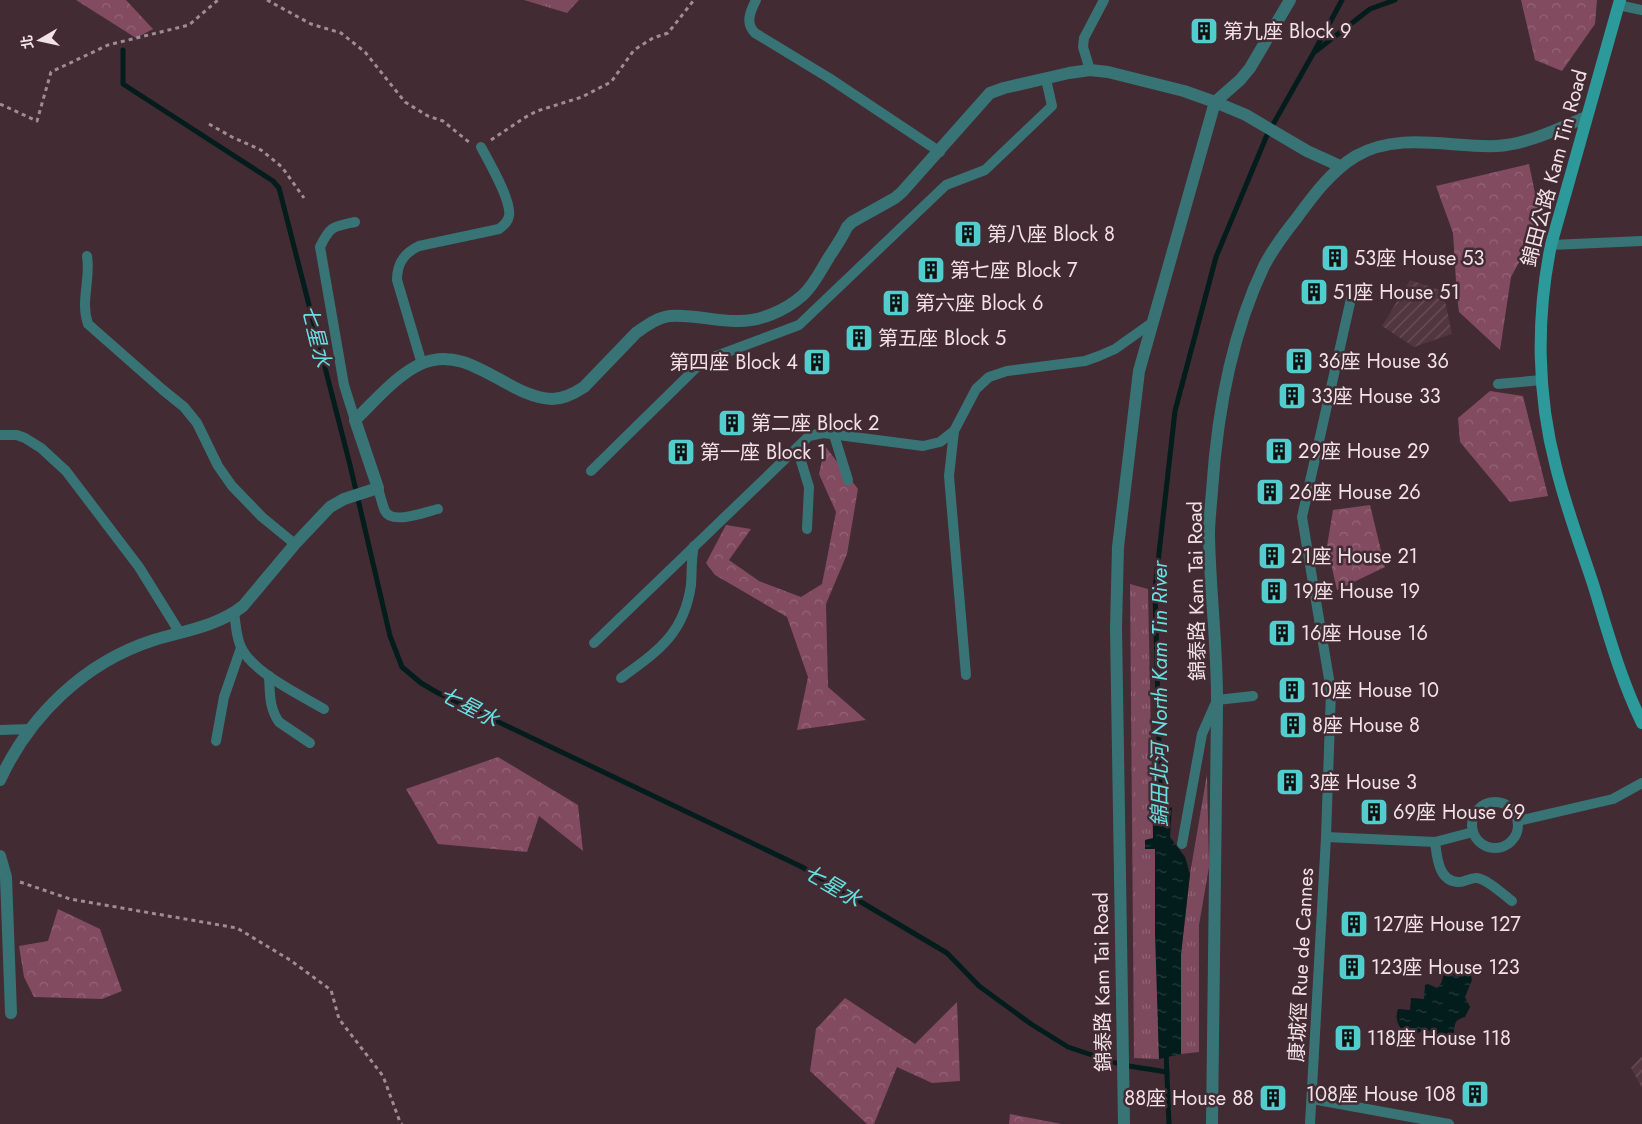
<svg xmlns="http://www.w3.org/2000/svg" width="1642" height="1124" viewBox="0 0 1642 1124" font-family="Jost,'Noto Sans TC',sans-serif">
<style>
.industrial{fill:url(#industrial-furrows)}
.grass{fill:url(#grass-tufts)}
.forest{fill:url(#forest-crowns)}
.water{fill:url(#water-ripples)}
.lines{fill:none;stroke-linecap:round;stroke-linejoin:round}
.stream{stroke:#031c1c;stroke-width:5}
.path{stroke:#a08d94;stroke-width:3;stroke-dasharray:4 4;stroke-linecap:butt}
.lane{stroke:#387475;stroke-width:10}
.street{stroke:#387475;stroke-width:12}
.secondary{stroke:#2c999a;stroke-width:12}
.labels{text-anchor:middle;stroke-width:5;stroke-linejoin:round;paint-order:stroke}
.poi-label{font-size:20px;fill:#f2e2e7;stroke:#422b33;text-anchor:start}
.street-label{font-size:20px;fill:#f2e2e7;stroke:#422b33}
.water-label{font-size:21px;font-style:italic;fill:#66e0e1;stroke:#422b33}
</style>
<defs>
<pattern id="industrial-furrows" width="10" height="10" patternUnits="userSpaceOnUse" patternTransform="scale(1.25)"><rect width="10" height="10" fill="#51353f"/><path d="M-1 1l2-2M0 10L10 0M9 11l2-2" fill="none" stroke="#6a525b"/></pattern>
<pattern id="grass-tufts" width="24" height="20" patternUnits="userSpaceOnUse" patternTransform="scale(1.25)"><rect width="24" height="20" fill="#7d495d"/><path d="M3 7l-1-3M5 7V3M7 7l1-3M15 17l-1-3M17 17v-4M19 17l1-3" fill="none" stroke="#906374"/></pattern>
<pattern id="forest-crowns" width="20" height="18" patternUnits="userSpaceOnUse" patternTransform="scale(1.25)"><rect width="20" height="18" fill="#824b60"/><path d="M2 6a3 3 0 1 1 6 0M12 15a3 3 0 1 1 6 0" fill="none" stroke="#946577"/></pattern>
<pattern id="water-ripples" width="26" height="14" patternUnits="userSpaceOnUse" patternTransform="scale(1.25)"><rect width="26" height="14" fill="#031c1c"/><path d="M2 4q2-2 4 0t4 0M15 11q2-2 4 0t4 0" fill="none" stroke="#283d3d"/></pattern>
</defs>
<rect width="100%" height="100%" fill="#422b33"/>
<g class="industrial">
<path d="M1410 280 1443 291 1452 334 1414 347 1382 326Z"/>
<path d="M1642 1056V1088L1631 1068Z"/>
</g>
<g class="grass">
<path d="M524 0H579L567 13Z"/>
<path d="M1130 584 1148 589 1153 839 1145 840V849L1155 848 1159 1059 1134 1058Z"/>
<path d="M1207 774 1209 867 1199 925V1052L1181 1054V954L1190 874Z"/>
</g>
<g class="forest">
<path d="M76 0H126L153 29 136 38Z"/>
<path d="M1521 0H1597L1595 24 1562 71 1535 60Z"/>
<path d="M1529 164 1541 222 1511 277 1500 350 1459 312 1457 297 1453 233 1436 186Z"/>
<path d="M1490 391 1523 396 1548 496 1510 502 1460 442 1458 418Z"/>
<path d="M825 446 858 489 847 554 826 604 828 687 866 720 797 730 808 677 787 617 715 575 706 563 726 525 751 529 729 560 759 581 801 597 822 584 836 512 819 474Z"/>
<path d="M1370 505 1385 567 1337 590 1327 546 1333 510Z"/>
<path d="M498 757 578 805 583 851 539 816 527 852 438 844 406 789Z"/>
<path d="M58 909 100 929 122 991 102 999 34 997 24 977 19 946 48 941Z"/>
<path d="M845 998 915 1044 957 1002 960 1081 932 1083 897 1067 874 1124H867L810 1071 816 1029Z"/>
<path d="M1010 1114 1062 1124H1009Z"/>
</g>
<g class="water">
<path d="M1172 807 1170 837 1185 857 1190 874 1181 954V1054L1159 1059 1155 933V849H1145V840L1153 838V816Z"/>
<path d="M1456 964 1461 965 1470 971 1472 980 1465 997 1470 1007 1465 1017C1455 1020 1455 1022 1454 1032 1439 1049 1438 1033 1426 1029 1421 1031 1416 1035 1411 1034 1399 1032 1394 1019 1398 1009L1410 1010 1411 998 1424 999 1425 985 1428 984 1437 988C1448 978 1437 971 1456 964Z"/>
</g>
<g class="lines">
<g class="stream">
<path d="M123 50V84L273 181 279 188 350 465 390 636 402 667 421 683 438 693 802 867 947 953 979 986 1031 1024 1068 1047 1122 1065 1167 1072"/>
<path d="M1316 51 1370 9 1395 0"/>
<path d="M1161 818 1155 589 1175 411 1216 257 1267 135 1314 52 1342 0"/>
<path d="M1166 1052 1169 1124"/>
</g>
<g class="path">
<path d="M267 0 311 24 341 33 365 52 405 102 428 116 443 121 470 143"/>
<path d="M0 104 37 121 51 72 108 45 189 25 218 0"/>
<path d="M209 124 232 137 261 150 282 167 304 198"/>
<path d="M491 140 524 118 537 111 582 97 611 82 634 50 653 38 668 33 694 0"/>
<path d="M20 882 70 899 237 928 290 960 331 990 339 1019 383 1076 400 1122 402 1124"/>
</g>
<g class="lane">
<path d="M756 0C750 12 745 23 755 33L829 78 940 152"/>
<path d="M1618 5 1642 10"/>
<path d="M1090 70 1083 47 1084 38 1104 0"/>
<path d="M355 222C332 227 330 226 320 247L344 385 355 420"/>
<path d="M1551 245 1642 241"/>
<path d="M87 256C91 279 80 301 88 324L163 390 184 407 197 423 218 466 232 486 262 517 295 544"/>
<path d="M422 364 397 280C397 263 404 253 419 246L499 229C504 225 508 222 509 216 512 201 489 162 481 147"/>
<path d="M1498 384 1542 380"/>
<path d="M954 431 949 476 966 675"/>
<path d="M0 435H17L25 438 41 448 66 471 139 567 180 633"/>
<path d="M834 435 848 480"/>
<path d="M797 448 809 487 807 529"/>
<path d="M591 471 703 361 799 325 946 185 985 170 1052 106 1046 79"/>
<path d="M378 488C380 495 382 504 385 511 392 525 425 512 438 509"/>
<path d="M234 613C236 624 236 637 241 647 252 672 300 695 324 709"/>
<path d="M594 643 809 436 823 433 923 446 940 442 954 431 976 389 989 377 1007 371 1085 361 1099 356 1115 349 1153 322"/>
<path d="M269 676C270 693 269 708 279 722L310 743"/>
<path d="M621 678C658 651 684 634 691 585 692 572 691 559 694 546"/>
<path d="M0 730 30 729"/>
<path d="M216 741 224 697 241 648"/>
<circle cx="1495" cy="825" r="23"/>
<path d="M1518 821 1613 799 1642 783"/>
<path d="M1326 837 1435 842 1473 832"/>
<path d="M1435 842C1437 856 1438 881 1458 882 1464 883 1470 877 1477 878 1487 879 1504 895 1512 901"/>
<path d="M1182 844 1202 734 1217 700 1253 696"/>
<path d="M1312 1099 1449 1124"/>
<path d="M1310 1124 1326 837 1331 691 1302 517 1352 294"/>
</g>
<g class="street">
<path d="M1215 102 1240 80 1250 68 1290 0"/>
<path d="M0 780C30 715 85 662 154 640 184 631 218 626 243 606L295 544 330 507 344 499 378 488 355 420C375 401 397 374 423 363 470 344 507 397 552 399 564 399 575 393 584 387L636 333C646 326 658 317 670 316 692 314 714 321 736 321 759 322 785 311 803 295 814 285 821 270 829 257 835 248 842 238 847 227L852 222 895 198 902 192 990 93 1004 88 1069 73 1090 70 1108 72 1184 91 1215 102 1246 115 1307 151 1340 166"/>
<path d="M0 856 6 877 11 1013"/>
<path d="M1124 1124 1116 628 1118 547 1139 371 1215 102"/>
<path d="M1212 1124C1214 986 1215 848 1217 710 1218 652 1210 593 1209 535 1209 520 1211 505 1212 491 1217 415 1231 335 1264 266 1273 249 1284 234 1296 219 1312 197 1331 171 1356 156 1399 131 1451 148 1497 146 1528 144 1558 129 1586 117"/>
</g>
<path class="secondary" d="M1620 0 1551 245C1536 318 1537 395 1556 467 1566 508 1581 547 1594 587 1608 633 1621 680 1642 723"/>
</g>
<defs>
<symbol id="building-square" viewBox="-11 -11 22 22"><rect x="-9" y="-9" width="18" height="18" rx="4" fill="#52cdce" stroke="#422b33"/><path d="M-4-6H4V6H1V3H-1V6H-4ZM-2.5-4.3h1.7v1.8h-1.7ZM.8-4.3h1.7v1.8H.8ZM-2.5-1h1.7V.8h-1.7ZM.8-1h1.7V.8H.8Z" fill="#111"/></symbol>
</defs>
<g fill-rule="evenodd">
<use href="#building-square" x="1188" y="15" width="32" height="32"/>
<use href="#building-square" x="952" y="218" width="32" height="32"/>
<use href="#building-square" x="1319" y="242" width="32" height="32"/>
<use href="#building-square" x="915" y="254" width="32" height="32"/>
<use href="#building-square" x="1298" y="276" width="32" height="32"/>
<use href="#building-square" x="880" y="287" width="32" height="32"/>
<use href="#building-square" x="843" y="322" width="32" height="32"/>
<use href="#building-square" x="1283" y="345" width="32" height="32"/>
<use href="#building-square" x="801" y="346" width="32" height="32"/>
<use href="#building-square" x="1276" y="380" width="32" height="32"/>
<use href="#building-square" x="716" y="407" width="32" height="32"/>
<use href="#building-square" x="1263" y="435" width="32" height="32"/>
<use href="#building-square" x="665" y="436" width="32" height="32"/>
<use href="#building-square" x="1254" y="476" width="32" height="32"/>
<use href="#building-square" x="1256" y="540" width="32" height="32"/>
<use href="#building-square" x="1258" y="575" width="32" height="32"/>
<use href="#building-square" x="1266" y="617" width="32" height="32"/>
<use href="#building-square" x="1276" y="674" width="32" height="32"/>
<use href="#building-square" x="1277" y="709" width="32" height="32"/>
<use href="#building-square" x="1274" y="766" width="32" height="32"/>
<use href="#building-square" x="1358" y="796" width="32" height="32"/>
<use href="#building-square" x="1338" y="908" width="32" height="32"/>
<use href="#building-square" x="1336" y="951" width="32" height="32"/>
<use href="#building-square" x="1332" y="1022" width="32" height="32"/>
<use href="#building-square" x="1459" y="1078" width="32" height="32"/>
<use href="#building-square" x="1257" y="1082" width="32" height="32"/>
</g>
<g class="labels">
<g class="poi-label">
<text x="1223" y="38">第九座 Block 9</text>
<text x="987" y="241">第八座 Block 8</text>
<text x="1354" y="265">53座 House 53</text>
<text x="950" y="277">第七座 Block 7</text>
<text x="1333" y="299">51座 House 51</text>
<text x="915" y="310">第六座 Block 6</text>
<text x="878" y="345">第五座 Block 5</text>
<text x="1318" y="368">36座 House 36</text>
<text x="798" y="369" text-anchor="end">第四座 Block 4</text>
<text x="1311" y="403">33座 House 33</text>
<text x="751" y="430">第二座 Block 2</text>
<text x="1298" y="458">29座 House 29</text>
<text x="700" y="459">第一座 Block 1</text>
<text x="1289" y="499">26座 House 26</text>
<text x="1291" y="563">21座 House 21</text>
<text x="1293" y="598">19座 House 19</text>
<text x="1301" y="640">16座 House 16</text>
<text x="1311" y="697">10座 House 10</text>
<text x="1312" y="732">8座 House 8</text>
<text x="1309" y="789">3座 House 3</text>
<text x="1393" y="819">69座 House 69</text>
<text x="1373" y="931">127座 House 127</text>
<text x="1371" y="974">123座 House 123</text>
<text x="1367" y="1045">118座 House 118</text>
<text x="1456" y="1101" text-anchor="end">108座 House 108</text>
<text x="1254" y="1105" text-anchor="end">88座 House 88</text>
</g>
<g class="street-label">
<text transform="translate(1554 168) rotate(-75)" y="7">錦田公路 Kam Tin Road</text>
<text transform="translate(1196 591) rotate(-91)" y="7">錦泰路 Kam Tai Road</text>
<text transform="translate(1301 965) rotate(-87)" y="7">康城徑 Rue de Cannes</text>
<text transform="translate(1102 982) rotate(-91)" y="7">錦泰路 Kam Tai Road</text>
</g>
<g class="water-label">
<text transform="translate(316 336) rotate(76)" y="7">七星水</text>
<text transform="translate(1160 694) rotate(-90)" y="7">錦田北河 North Kam Tin River</text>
<text transform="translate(469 707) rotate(27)" y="7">七星水</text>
<text transform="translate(832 886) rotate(30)" y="7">七星水</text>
</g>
</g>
<g transform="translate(40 40) rotate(261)" stroke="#422b33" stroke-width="4" paint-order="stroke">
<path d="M0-4L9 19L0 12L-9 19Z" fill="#f2e2e7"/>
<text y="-8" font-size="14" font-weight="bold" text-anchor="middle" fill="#f2e2e7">北</text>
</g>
</svg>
